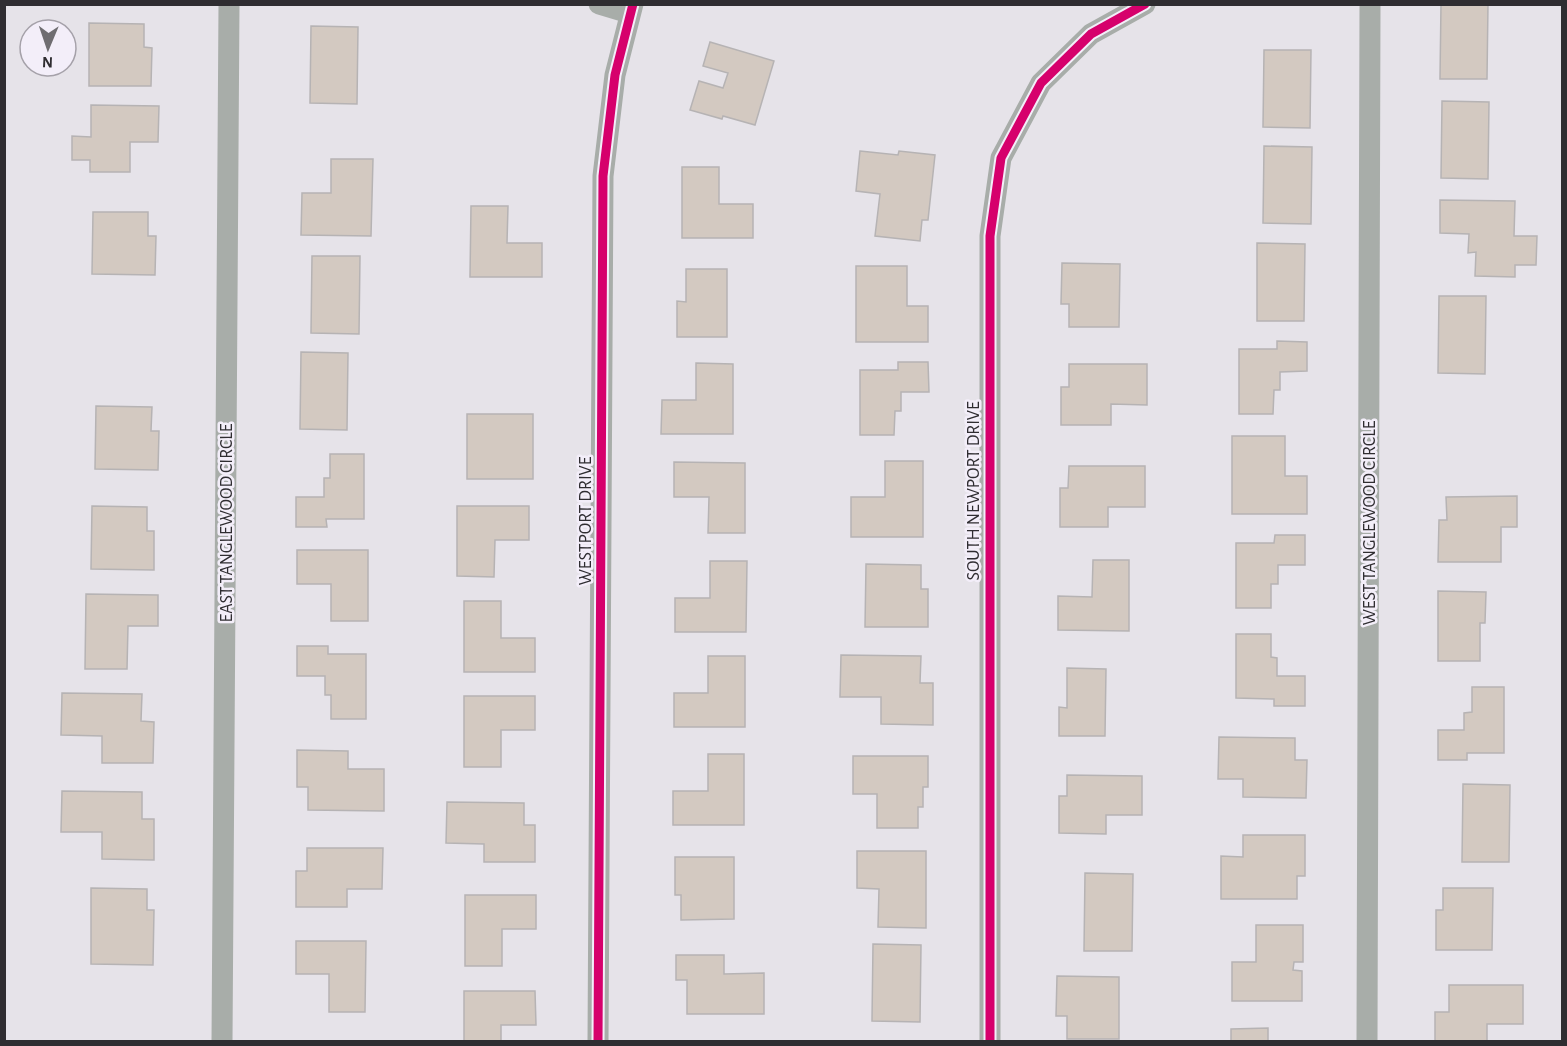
<svg xmlns="http://www.w3.org/2000/svg" width="1567" height="1046" viewBox="0 0 1567 1046" font-family="'Alegreya Sans',sans-serif">
<style>
.building{fill:#d3c9c1;stroke:#b6b3b4;stroke-width:1.5}
.lines{fill:none;stroke-linecap:round;stroke-linejoin:round}
.street{stroke:#a8ada9;stroke-width:21}
.cycleway-casing{stroke:#f3eef9;stroke-width:13}
.cycleway{stroke:#d6006c;stroke-width:9}
.labels{text-anchor:middle;stroke-width:5;stroke-linejoin:round;paint-order:stroke}
.street-label{font-size:18px;fill:#2f2d31;stroke:#f3eef9}
</style>
<rect width="100%" height="100%" fill="#e6e3e9"/>
<g class="building">
<path d="M1441 4H1488L1487 79H1440Z"/>
<path d="M89 23 144 24V47L152 48 151 86H89Z"/>
<path d="M311 26 358 27 357 104 310 103Z"/>
<path d="M710 42 774 61 755 125 723 116 722 119 690 110 699 81 723 88 728 73 703 66Z"/>
<path d="M1264 50H1311L1310 128 1263 127Z"/>
<path d="M1442 101 1489 102 1488 179 1441 178Z"/>
<path d="M91 105 159 106 158 142H130V172H90V160H72V136L91 137Z"/>
<path d="M1264 146 1312 147 1311 224 1263 223Z"/>
<path d="M860 151 898 155 899 151 935 155 928 220H922L920 241 875 236 880 194 856 191Z"/>
<path d="M331 159H373L371 236 301 235 302 193H331Z"/>
<path d="M682 167H719V204H753V238H682Z"/>
<path d="M1440 200 1515 201 1514 236H1537L1536 265H1515V277L1475 276 1476 252 1468 253 1469 234 1440 233Z"/>
<path d="M471 206H508L507 243H542V277H470Z"/>
<path d="M93 212H148V236H156L155 275 92 274Z"/>
<path d="M1257 243 1305 244 1304 321H1257Z"/>
<path d="M312 256H360L359 334 311 333Z"/>
<path d="M1062 263 1120 264 1119 327H1069V304H1061Z"/>
<path d="M856 266H907V306H928V342H856Z"/>
<path d="M686 269H727V337H677V301L686 302Z"/>
<path d="M1439 296H1486L1485 374 1438 373Z"/>
<path d="M1277 341 1307 342V371L1280 372V390H1274L1273 414H1239V349H1277Z"/>
<path d="M301 352 348 353 347 430 300 429Z"/>
<path d="M898 362H928L929 392H901V411H895L894 435H860V370H898Z"/>
<path d="M696 363 733 364V434H661L662 400H696Z"/>
<path d="M1069 364H1147V405L1111 404V425H1061V387H1069Z"/>
<path d="M96 406 152 407 151 431H159L158 470 95 469Z"/>
<rect x="467" y="414" width="66" height="65"/>
<path d="M1232 436H1285V476H1307V514H1232Z"/>
<path d="M330 454H364V519H326L327 527H296V497H324V478H330Z"/>
<path d="M885 461H923V537H851V497H885Z"/>
<path d="M674 462 745 463V533H708L709 497H674Z"/>
<path d="M1069 466H1145V507H1108V527H1060V488H1068Z"/>
<path d="M1517 496V527H1501V562H1438L1439 520H1447L1446 497Z"/>
<path d="M92 506 147 507V531H154V570L91 569Z"/>
<path d="M457 506H529V540H495L494 577 457 576Z"/>
<path d="M1275 535H1305V565H1278V584H1271V608H1236V543H1274Z"/>
<path d="M297 550H368V621H331V584H297Z"/>
<path d="M1093 560H1129V631L1058 630V596L1092 597Z"/>
<path d="M710 561H747L746 632H675V598H710Z"/>
<path d="M866 564 921 565V589H928V627H865Z"/>
<path d="M1438 591 1486 592 1485 623H1480V661H1438Z"/>
<path d="M86 594 158 595V626H128L127 669H85Z"/>
<path d="M464 601H501V638H535V672H464Z"/>
<path d="M1236 634H1271V657L1277 658V676H1305V706H1274V699L1236 698Z"/>
<path d="M297 646H328V654H366V719H331V695H325V676H297Z"/>
<path d="M841 655 921 656 920 683H933V725L881 724V697H840Z"/>
<path d="M708 656H745V727H674V693H708Z"/>
<path d="M1067 668 1106 669 1105 736H1059V707L1067 708Z"/>
<path d="M1472 687H1504V753H1467V760H1438V730H1464V713L1472 712Z"/>
<path d="M62 693 142 694 141 721 154 722 153 763H102V736L61 735Z"/>
<path d="M464 696H535V730H501V767H464Z"/>
<path d="M1219 737 1295 738V760H1307L1306 798 1243 797V779H1218Z"/>
<path d="M297 750 348 751V769H384V811L308 810V787H297Z"/>
<path d="M708 754H744V825H673V791H708Z"/>
<path d="M853 756H928V787H923V807H918V828H877V794H853Z"/>
<path d="M1067 775 1142 776V815H1106V834L1059 833V796H1067Z"/>
<path d="M1463 784 1510 785 1509 862H1462Z"/>
<path d="M62 791 142 792V819H154V860L102 859V832H61Z"/>
<path d="M447 802 524 803V825H535V862H484V844L446 843Z"/>
<path d="M1243 835H1305V876H1297V899H1221V856L1243 857Z"/>
<path d="M307 848H383L382 889H347V907H296V871H307Z"/>
<path d="M857 851H926V928L878 927 879 889 857 888Z"/>
<path d="M675 857H734V919L681 920V895H675Z"/>
<path d="M1085 873 1133 874 1132 951H1084Z"/>
<path d="M91 888 147 889V910H154L153 965 91 964Z"/>
<path d="M1443 888H1493L1492 950H1436V910H1443Z"/>
<path d="M465 895H536V929H502V966H465Z"/>
<path d="M1256 925H1303V962H1294L1293 970 1302 971V1001H1232V962H1256Z"/>
<path d="M296 941H366L365 1012H329V974H296Z"/>
<path d="M873 944 921 945 920 1022 872 1021Z"/>
<path d="M676 955H724V974L764 973V1014H687V980H676Z"/>
<path d="M1057 976 1119 977V1039H1067V1016H1056Z"/>
<path d="M1449 985H1523V1024H1487V1042H1435V1012H1449Z"/>
<path d="M464 991H535L536 1025H501V1042H464Z"/>
<path d="M1268 1028V1042H1231V1029Z"/>
</g>
<g class="lines">
<g class="street">
<path d="M599 4 629 13"/>
<path d="M222 1042 229 4"/>
<path d="M598 1042 603 176 615 75 633 4"/>
<path d="M990 1042V236L1001 158 1041 83 1091 34 1145 4"/>
<path d="M1367 1042 1370 4"/>
</g>
<defs>
<g id="cycleway">
<path d="M598 1042 603 176 615 75 633 4"/>
<path d="M990 1042V236L1001 158 1041 83 1091 34 1145 4"/>
</g>
</defs>
<use href="#cycleway" class="cycleway-casing"/>
<use href="#cycleway" class="cycleway"/>
</g>
<g class="labels">
<g class="street-label">
<text transform="translate(973 491) rotate(-90)" y="6">SOUTH NEWPORT DRIVE</text>
<text transform="translate(585 521) rotate(-90)" y="6">WESTPORT DRIVE</text>
<text transform="translate(226 523) rotate(-90)" y="6">EAST TANGLEWOOD CIRCLE</text>
<text transform="translate(1369 523) rotate(-90)" y="6">WEST TANGLEWOOD CIRCLE</text>
</g>
</g>
<rect width="1567" height="1046" fill="none" stroke="#2f2d31" stroke-width="12"/>
<g transform="translate(48 48) rotate(182)"><circle r="28" fill="#f3eef9" stroke="#a5a1a9" stroke-width="1.5"/>
<path d="M0-4.5L10 22L0 15L-10 22Z" fill="#6f6d71"/>
<text y="-9" font-size="16" font-weight="bold" text-anchor="middle" fill="#2f2d31">N</text>
</g>
</svg>
